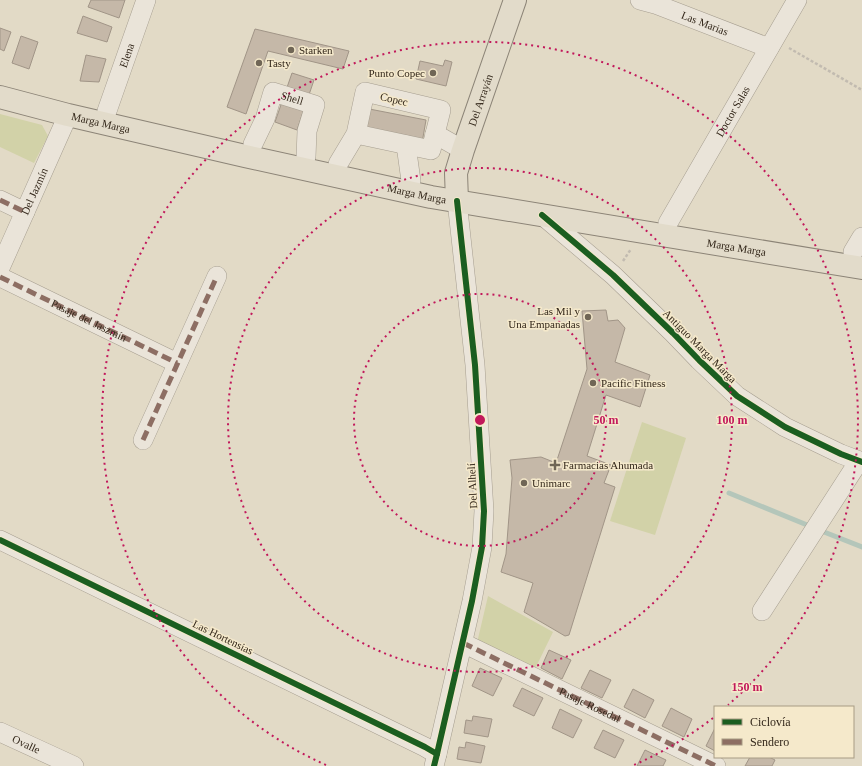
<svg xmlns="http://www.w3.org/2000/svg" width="862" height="766" viewBox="0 0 862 766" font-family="'Times New Roman',serif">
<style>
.green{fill:#d2d2a8}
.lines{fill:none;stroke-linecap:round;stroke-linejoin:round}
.stream{stroke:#b4c6ba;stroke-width:5}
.building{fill:#c5b8a8;stroke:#a19587}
.minor-casing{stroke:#a69e90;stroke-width:20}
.major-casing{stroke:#8c8477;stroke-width:24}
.path{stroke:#c2bbb0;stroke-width:2.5;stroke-dasharray:3 2;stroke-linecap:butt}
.minor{stroke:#eae4d9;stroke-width:19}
.major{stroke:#e2dbca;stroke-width:22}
.quiet{stroke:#8d6e63;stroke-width:5;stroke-dasharray:10 5;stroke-linecap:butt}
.cycleway-casing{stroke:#f5e9cb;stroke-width:8}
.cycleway{stroke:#1b5e20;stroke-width:6}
.ring{fill:none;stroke:#c2185b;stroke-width:2;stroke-dasharray:2 4}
.poi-dot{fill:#706656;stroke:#f5e9cb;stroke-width:1.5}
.labels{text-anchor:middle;stroke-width:3;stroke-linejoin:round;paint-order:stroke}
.street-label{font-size:11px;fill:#33271a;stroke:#f5e9cb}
.poi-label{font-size:11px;fill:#33271a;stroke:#f5e9cb;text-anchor:start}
.centre{fill:#c2185b;stroke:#f5e9cb;stroke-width:2}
.ring-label{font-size:12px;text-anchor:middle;font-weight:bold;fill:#c2185b;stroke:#f5e9cb;stroke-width:3;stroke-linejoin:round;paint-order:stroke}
</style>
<rect width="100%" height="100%" fill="#e2dac6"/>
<g class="green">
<path d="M0 114 42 125 48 136 34 163 0 147Z"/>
<path d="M642 422 686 438 655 535 610 521Z"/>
<path d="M488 596 553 632 535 669 477 643Z"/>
</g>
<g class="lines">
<g class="stream">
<path d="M729 493 812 527"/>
<path d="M819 530 862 547"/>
</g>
</g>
<g class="building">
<path d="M91 0H125L119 18 88 7Z"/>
<path d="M83 16 112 27 107 42 77 33Z"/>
<path d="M0 28 11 32 4 51 0 49Z"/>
<path d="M255 29 349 51 343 69 268 51 246 114 227 107Z"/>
<path d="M21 36 38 42 29 69 12 63Z"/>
<path d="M86 55 106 59 99 82 80 81Z"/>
<path d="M445 60 452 62 446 86 416 79 420 61 443 66Z"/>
<path d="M292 73 314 80 297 130 275 122Z"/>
<path d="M359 107 426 120 422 143 355 130Z"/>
<path d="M606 310 608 321 618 320 625 328 615 362 650 375 640 407 606 395 587 456 611 465 604 483 615 487 569 635 565 636 524 612 533 583 501 572 506 554 512 478 510 460 541 457 556 463 587 369 582 311Z"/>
<path d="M549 650 571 660 562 679 541 668Z"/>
<path d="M480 668 502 678 493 696 472 686Z"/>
<path d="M590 670 611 680 602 698 581 688Z"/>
<path d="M522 688 543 698 534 716 513 706Z"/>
<path d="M633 689 654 700 645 718 624 707Z"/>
<path d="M671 708 692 719 684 737 662 726Z"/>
<path d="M560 709 582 720 573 738 552 728Z"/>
<path d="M473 716 492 719 488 737 464 733 466 720 472 721Z"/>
<path d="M715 728V751L706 746Z"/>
<path d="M603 730 624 740 615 758 594 748Z"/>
<path d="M466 742 485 746 481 763 457 759 459 747 465 748Z"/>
<path d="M645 750 666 760 663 766H637Z"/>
<path d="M750 757H769L775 760 772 766H745Z"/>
</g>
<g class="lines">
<defs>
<g id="minor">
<path id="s1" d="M640 0 655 4 769 48"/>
<path id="s2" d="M107 111 146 0"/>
<path d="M435 134 463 150"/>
<path id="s3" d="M253 144 265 119 273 92 315 105 307 131 306 157"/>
<path d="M406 145 411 181"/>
<path d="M338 164 356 134 431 150 441 110 365 92 356 134"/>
<path d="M0 200 25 212"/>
<path d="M542 215 613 275 673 333 699 360 737 396 785 427 841 454 862 462"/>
<path id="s4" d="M668 223 797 0"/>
<path d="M853 252 862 237"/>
<path id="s5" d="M0 268 68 115"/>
<path d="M0 277 177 363"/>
<path d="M143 440 217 276"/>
<path d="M0 540 425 747 437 754"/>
<path d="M762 611 859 461"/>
<path id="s6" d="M463 643 716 766"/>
<path id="s7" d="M0 732 74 766"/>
<path d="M434 766 437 754 472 601 482 547 484 511 475 365 457 201"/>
</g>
<g id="major">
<path id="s8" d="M0 97 68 115 245 156 431 197 862 268"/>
<path id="s9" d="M457 201 456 173 463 150 515 0"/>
</g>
</defs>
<use href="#minor" class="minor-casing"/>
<use href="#major" class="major-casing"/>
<g class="path">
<path d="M789 48 862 90"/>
<path d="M623 261 631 249"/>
</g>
<use href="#minor" class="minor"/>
<use href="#major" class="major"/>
<g class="quiet">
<path d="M0 200 25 212"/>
<path id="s10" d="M0 277 177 363"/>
<path d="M143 440 217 276"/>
<path d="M463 643 716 766"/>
</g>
<defs>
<g id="cycleway">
<path d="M542 215 613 275 673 333 699 360 737 396 785 427 841 454 862 462"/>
<path d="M0 540 425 747 437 754"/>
<path d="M434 766 437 754 472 601 482 547 484 511 475 365 457 201"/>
</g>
</defs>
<use href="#cycleway" class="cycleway-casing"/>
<use href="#cycleway" class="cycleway"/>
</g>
<g class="ring">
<circle cx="480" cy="420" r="126"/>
<circle cx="480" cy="420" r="252"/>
<path d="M713 718A378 378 0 0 1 634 765M326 765A378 378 0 1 1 728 705"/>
</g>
<g class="poi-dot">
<circle cx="291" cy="50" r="4"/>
<circle cx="259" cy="63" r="4"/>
<circle cx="433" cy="73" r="4"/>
<circle cx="588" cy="317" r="4"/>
<circle cx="593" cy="383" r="4"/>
<path d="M553 459h4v4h4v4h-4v4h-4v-4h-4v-4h4z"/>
<circle cx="524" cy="483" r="4"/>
</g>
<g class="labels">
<g class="street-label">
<text dy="4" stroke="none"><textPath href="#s1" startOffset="69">Las Marias</textPath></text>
<text dy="4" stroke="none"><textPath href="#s2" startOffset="59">Elena</textPath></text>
<text dy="4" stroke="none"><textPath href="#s3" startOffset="76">Shell</textPath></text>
<text transform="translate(394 99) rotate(13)" y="4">Copec</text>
<text dy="4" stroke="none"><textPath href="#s9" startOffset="105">Del Arrayán</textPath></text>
<text dy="4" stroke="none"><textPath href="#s4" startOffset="129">Doctor Salas</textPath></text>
<text dy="4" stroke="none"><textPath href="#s8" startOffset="104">Marga Marga</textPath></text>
<text dy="4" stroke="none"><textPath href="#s5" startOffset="84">Del Jazmín</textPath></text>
<text dy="4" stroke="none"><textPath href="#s8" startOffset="428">Marga Marga</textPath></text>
<text dy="4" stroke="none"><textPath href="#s8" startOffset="752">Marga Marga</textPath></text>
<text dy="4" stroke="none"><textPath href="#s10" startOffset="99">Pasaje del Jaszmín</textPath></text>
<text transform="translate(700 346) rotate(45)" y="4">Antiguo Marga Marga</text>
<text transform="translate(472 486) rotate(-93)" y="4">Del Alhelí</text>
<text transform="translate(223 637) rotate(26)" y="4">Las Hortensias</text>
<text dy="4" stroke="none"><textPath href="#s6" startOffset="141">Pasaje Rosedal</textPath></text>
<text dy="4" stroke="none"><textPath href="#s7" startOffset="29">Ovalle</textPath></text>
</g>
<g class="poi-label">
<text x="299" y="54">Starken</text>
<text x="267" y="67">Tasty</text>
<text x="425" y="77" text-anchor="end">Punto Copec</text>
<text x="580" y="315" text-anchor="end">Las Mil y<tspan x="580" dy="13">Una Empanadas</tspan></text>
<text x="601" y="387">Pacific Fitness</text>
<text x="563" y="469">Farmacias Ahumada</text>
<text x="532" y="487">Unimarc</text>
</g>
</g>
<circle cx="480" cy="420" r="6" class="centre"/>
<g class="ring-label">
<text x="606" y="424">50 m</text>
<text x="732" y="424">100 m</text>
<text x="747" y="691">150 m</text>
</g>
<rect x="714" y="706" width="140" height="52" fill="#f5e9cb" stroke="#a79b84"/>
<rect x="722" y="719" width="20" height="6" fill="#1b5e20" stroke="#a79b84"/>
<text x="750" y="726" font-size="12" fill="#33271a">Ciclovía</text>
<rect x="722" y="739" width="20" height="6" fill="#8d6e63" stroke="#a79b84"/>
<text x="750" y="746" font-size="12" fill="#33271a">Sendero</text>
</svg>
